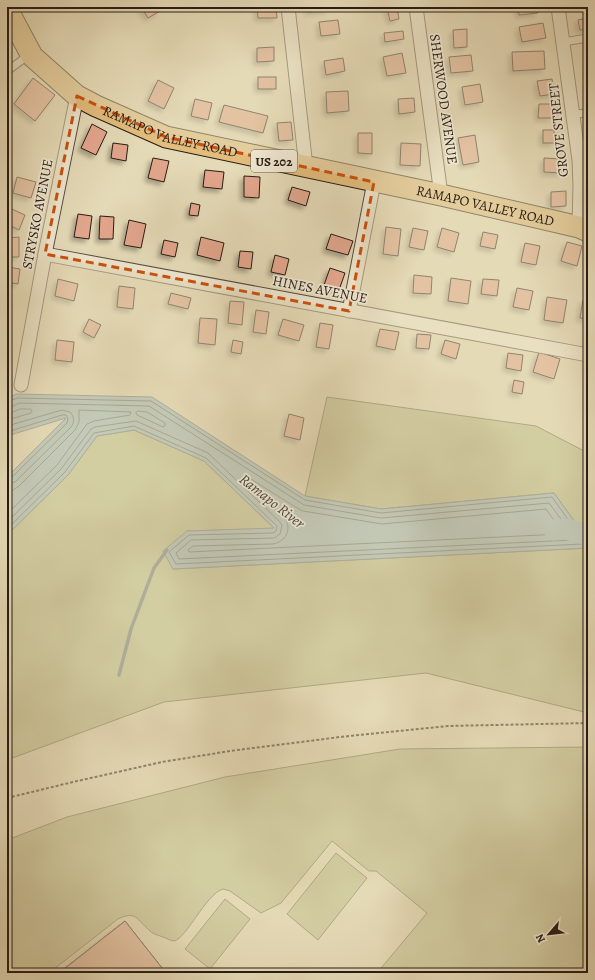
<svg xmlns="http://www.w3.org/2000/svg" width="595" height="980" viewBox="0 0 595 980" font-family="Alegreya,serif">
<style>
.green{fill:#bcbd89;stroke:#726c4f}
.water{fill:#9cb7bb;stroke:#6e7979}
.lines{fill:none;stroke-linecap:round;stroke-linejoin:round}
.shore{stroke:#626a68;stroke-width:1}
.stream{stroke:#6e7979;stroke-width:3.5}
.river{stroke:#9cb7bb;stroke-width:21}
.building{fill:#e2a68d;stroke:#281c15;filter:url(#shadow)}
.lane-casing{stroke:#574c3e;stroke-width:9}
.street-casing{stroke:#574c3e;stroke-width:15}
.primary-casing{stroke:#281c15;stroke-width:23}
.path{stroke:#281c15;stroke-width:2;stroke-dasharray:3 2;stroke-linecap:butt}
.lane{stroke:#eee7d0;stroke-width:7}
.street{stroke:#eee7d0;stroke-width:13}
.primary{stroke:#e2bd7c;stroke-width:21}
.marked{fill:none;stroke:#cb500d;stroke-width:3;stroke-dasharray:8 5;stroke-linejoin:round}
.labels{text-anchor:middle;stroke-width:3.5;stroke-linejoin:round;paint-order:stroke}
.shield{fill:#eee7d0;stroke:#63594d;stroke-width:1}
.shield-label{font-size:13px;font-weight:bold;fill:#281c15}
.street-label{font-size:14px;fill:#281c15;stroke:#eee7d0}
.water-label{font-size:15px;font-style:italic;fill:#4b4a47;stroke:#eee7d0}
</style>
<defs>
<filter id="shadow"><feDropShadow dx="-3.5" dy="3.5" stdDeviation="2" flood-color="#0004"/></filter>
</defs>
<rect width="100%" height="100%" fill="#e5dab7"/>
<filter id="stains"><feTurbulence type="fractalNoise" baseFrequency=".005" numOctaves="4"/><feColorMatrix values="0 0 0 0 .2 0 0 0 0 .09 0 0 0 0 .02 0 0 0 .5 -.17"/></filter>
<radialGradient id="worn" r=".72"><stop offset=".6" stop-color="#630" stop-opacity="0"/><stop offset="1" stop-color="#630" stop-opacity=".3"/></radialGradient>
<g class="green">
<path d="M327 397 536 426 588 453V540L554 493 381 509 305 496Z"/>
<path d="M134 430 204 461 275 529 187 531 173 569 588 548V713L426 673 164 702 7 760V535L68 475 97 436Z"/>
<path d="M588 747V973H377L427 913 376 871H369L332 841 281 903 261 913 230 891 223 889C205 895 187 938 174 941 171 941 166 938 163 937 158 935 152 934 149 930 137 920 136 910 118 919L49 973H7V840L67 817 225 777 400 749Z"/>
<path d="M336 853 367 878 318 940 287 914Z"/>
<path d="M225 899 250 919 210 969 185 949Z"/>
</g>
<path class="water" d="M16 394 152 397 305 496 381 509 554 493 588 540V548L173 569 163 551 187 531 274 528 204 461 134 430 97 436 68 475 7 535V477L66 418 7 436V399Z"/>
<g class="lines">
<g class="shore">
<path d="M7 402 17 398 151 401 305 500 381 513 552 497 584 542 582 544 176 564 169 552 189 535 273 533 276 531 277 526 206 458 134 426 94 433 65 472 7 529"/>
<path d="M7 407H11L19 403 149 406 304 505 381 518 549 503 575 538 573 540 179 559 176 553 191 540 274 538 280 534 282 525 279 521 208 453 136 421 95 427 91 429 61 469 7 522"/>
<path d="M138 411 147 412 165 423V426L163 427 137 415 136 413Z"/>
<path d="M7 413 13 412 20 409H31L32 411 31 413 7 420"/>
<path d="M7 426 62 410 70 412C74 416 75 422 71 427L15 482 7 484"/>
<path d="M7 432 62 415H66L68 418 67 423 11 478 7 479"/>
<path d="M246 476 297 508 303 511 382 524 546 509 563 533 562 534 189 552 188 550 193 546 273 544C286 541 291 531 286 519L244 479V477Z"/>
<path d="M7 490H13L19 486 75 430 79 422V410L131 412 130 415 94 421 87 424 57 465 7 514"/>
</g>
<path class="stream" d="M119 675 131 629 154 568 167 550"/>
<path class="river" d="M554 530 566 529 588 535"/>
</g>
<g class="building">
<path d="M141 7H157L160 11 148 18Z"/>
<path d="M257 7H276L277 18H258Z"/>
<path d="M308 7H329V10L308 12Z"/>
<path d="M387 7H397L399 19 390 21Z"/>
<path d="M518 7H537L538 13 519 15Z"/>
<path d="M588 18V29L580 30 578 20Z"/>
<path d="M338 20 340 34 321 36 319 22Z"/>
<path d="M543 23 546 38 522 42 519 27Z"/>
<path d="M467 29V47L454 48 453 30Z"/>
<path d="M403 31 404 39 385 42 384 33Z"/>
<path d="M274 47V61L257 62V48Z"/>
<path d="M544 51 545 69 513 71 512 52Z"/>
<path d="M402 53 406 73 387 76 383 57Z"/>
<path d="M471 55 473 71 451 73 449 57Z"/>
<path d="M343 58 345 71 326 75 324 61Z"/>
<rect x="258" y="77" width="18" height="12"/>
<path d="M33 78 55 95 35 121 14 104Z"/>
<path d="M552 79 554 94 540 96 537 81Z"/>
<path d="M158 80 174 88 164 109 148 101Z"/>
<path d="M480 84 483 102 465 105 462 87Z"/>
<path d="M348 91 349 111 327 113 326 92Z"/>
<path d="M414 98 415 112 399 114 398 99Z"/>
<path d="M195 99 212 103 208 120 191 116Z"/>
<path d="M539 104H552V118H538Z"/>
<path d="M224 105 268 116 263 133 219 122Z"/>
<path d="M291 122 293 140 279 141 277 123Z"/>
<path d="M92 124 107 132 96 155 81 148Z"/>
<rect x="543" y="130" width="11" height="13"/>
<path d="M358 133H372V154L358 153Z"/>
<path d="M475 135 479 162 463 165 458 138Z"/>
<path d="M113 143 128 145 126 161 111 158Z"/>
<path d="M401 143 421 144 420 166 400 165Z"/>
<path d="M153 158 169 161 164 182 148 178Z"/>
<path d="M544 158 561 159V173L544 172Z"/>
<path d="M205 170 224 172 222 189 203 187Z"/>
<path d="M244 176 260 177 259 198 244 197Z"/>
<path d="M17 177 36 182 31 198 13 193Z"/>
<path d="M292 187 310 192 306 206 288 200Z"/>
<path d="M566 191V206L551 207V192Z"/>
<path d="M191 203 200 205 198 216 189 215Z"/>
<path d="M7 207 25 215 19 230 7 224Z"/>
<path d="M78 214 92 216 89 239 74 237Z"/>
<path d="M100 216 114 217 113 239H99Z"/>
<path d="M129 220 146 224 141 248 124 245Z"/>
<path d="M386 227 401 229 398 256 383 254Z"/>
<path d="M413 228 428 231 424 250 409 247Z"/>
<path d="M442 228 459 233 454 252 437 247Z"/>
<path d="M483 232 498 235 495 249 480 246Z"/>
<path d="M331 234 353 241 348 255 326 249Z"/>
<path d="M19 237V257H7V238Z"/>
<path d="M201 237 224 243 220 261 197 255Z"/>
<path d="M164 240 178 243 175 257 161 254Z"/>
<path d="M567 242 582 246 577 266 561 261Z"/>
<path d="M525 243 540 246 536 265 521 262Z"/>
<path d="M240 251 253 252 251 269 238 267Z"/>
<path d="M275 255 289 259 285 275 271 272Z"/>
<path d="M8 267 20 269 18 284 7 282Z"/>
<path d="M330 268 345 273 339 290 324 285Z"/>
<path d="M414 275 432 277 431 294 413 293Z"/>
<path d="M451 278 471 281 468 304 448 301Z"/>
<path d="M58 279 78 284 74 301 55 296Z"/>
<path d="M483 279 499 280 497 296 481 294Z"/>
<path d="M119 286 135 288 133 309 117 307Z"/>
<path d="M517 288 533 291 529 310 513 307Z"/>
<path d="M7 291 11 292 10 307H7Z"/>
<path d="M171 293 191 298 188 309 168 304Z"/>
<path d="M547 297 567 300 563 323 544 320Z"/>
<path d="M583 300 588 301V319L580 318Z"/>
<path d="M230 301 244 302 242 325 228 323Z"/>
<path d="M256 310 269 312 266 334 253 332Z"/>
<path d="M200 318 217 319 215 345 198 343Z"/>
<path d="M89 319 101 325 94 338 83 332Z"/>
<path d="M283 319 304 325 299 341 278 335Z"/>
<path d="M320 323 333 325 329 349 316 347Z"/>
<path d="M380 329 399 332 395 350 376 346Z"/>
<path d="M417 334 431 335 429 349 416 348Z"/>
<path d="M57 340 74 342 72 362 55 360Z"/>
<path d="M233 340 243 342 241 354 231 352Z"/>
<path d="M445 340 460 344 456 359 441 354Z"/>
<path d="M539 352 560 359 554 379 533 372Z"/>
<path d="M508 353 523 355 521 371 506 368Z"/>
<path d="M514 380 524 382 522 394 512 392Z"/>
<path d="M289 414 304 418 300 440 284 436Z"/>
<path d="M125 921 166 973H59Z"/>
<path d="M125 921 166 973H59Z"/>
</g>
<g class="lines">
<defs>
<g id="lane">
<path d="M563 42 588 38"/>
<path d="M7 71 29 55"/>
<path d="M573 114 588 113"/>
</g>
<g id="street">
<path d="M288 7 306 167"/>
<path d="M416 7 441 195"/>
<path d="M558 7 579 160 580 185 579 227"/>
<path d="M45 254 588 355"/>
<path d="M349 311 374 182"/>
<path d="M21 385 45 254 77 96"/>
</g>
<g id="primary">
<path id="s1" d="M7 9 32 56 77 96 96 106 166 137 441 195 579 227 588 231"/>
</g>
</defs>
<use href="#lane" class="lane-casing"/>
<use href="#street" class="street-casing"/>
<use href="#primary" class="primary-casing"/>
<path class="path" d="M7 798 73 782 162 762 230 751 340 737 448 726 588 723"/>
<use href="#lane" class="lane"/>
<use href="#street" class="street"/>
<use href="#primary" class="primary"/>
</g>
<path d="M0 0H595V980H0ZM77 96 166 137 374 182 349 311 45 254Z" fill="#e5dab7" fill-opacity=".55" fill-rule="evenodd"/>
<path class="marked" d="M77 96 166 137 374 182 349 311 45 254Z"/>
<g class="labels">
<rect class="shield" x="251" y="150" width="46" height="22" rx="3"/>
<g class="shield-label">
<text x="274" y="166">US 202</text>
</g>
<g class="street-label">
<text transform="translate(444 99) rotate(82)" y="5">SHERWOOD AVENUE</text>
<text dy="5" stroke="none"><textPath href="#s1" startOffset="214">RAMAPO VALLEY ROAD</textPath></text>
<text transform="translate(558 130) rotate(-96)" y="5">GROVE STREET</text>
<text dy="5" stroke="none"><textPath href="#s1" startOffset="538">RAMAPO VALLEY ROAD</textPath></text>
<text transform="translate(37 214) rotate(-79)" y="5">STRYSKO AVENUE</text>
<text transform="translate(320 289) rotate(11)" y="5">HINES AVENUE</text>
</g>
<g class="water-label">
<text transform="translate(272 501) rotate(38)" y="5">Ramapo River</text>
</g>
</g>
<rect width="595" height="980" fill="none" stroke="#e5dab7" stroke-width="24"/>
<rect x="8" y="8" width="579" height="964" fill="none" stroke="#281c15" stroke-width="2"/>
<rect x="12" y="12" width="571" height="956" fill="none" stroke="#281c15"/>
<g transform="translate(549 934) rotate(242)" stroke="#eee7d0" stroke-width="3" paint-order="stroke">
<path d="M0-3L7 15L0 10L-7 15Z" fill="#281c15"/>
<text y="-6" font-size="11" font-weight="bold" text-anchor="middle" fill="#281c15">N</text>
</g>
<rect width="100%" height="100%" filter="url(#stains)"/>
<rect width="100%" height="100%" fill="url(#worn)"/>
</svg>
